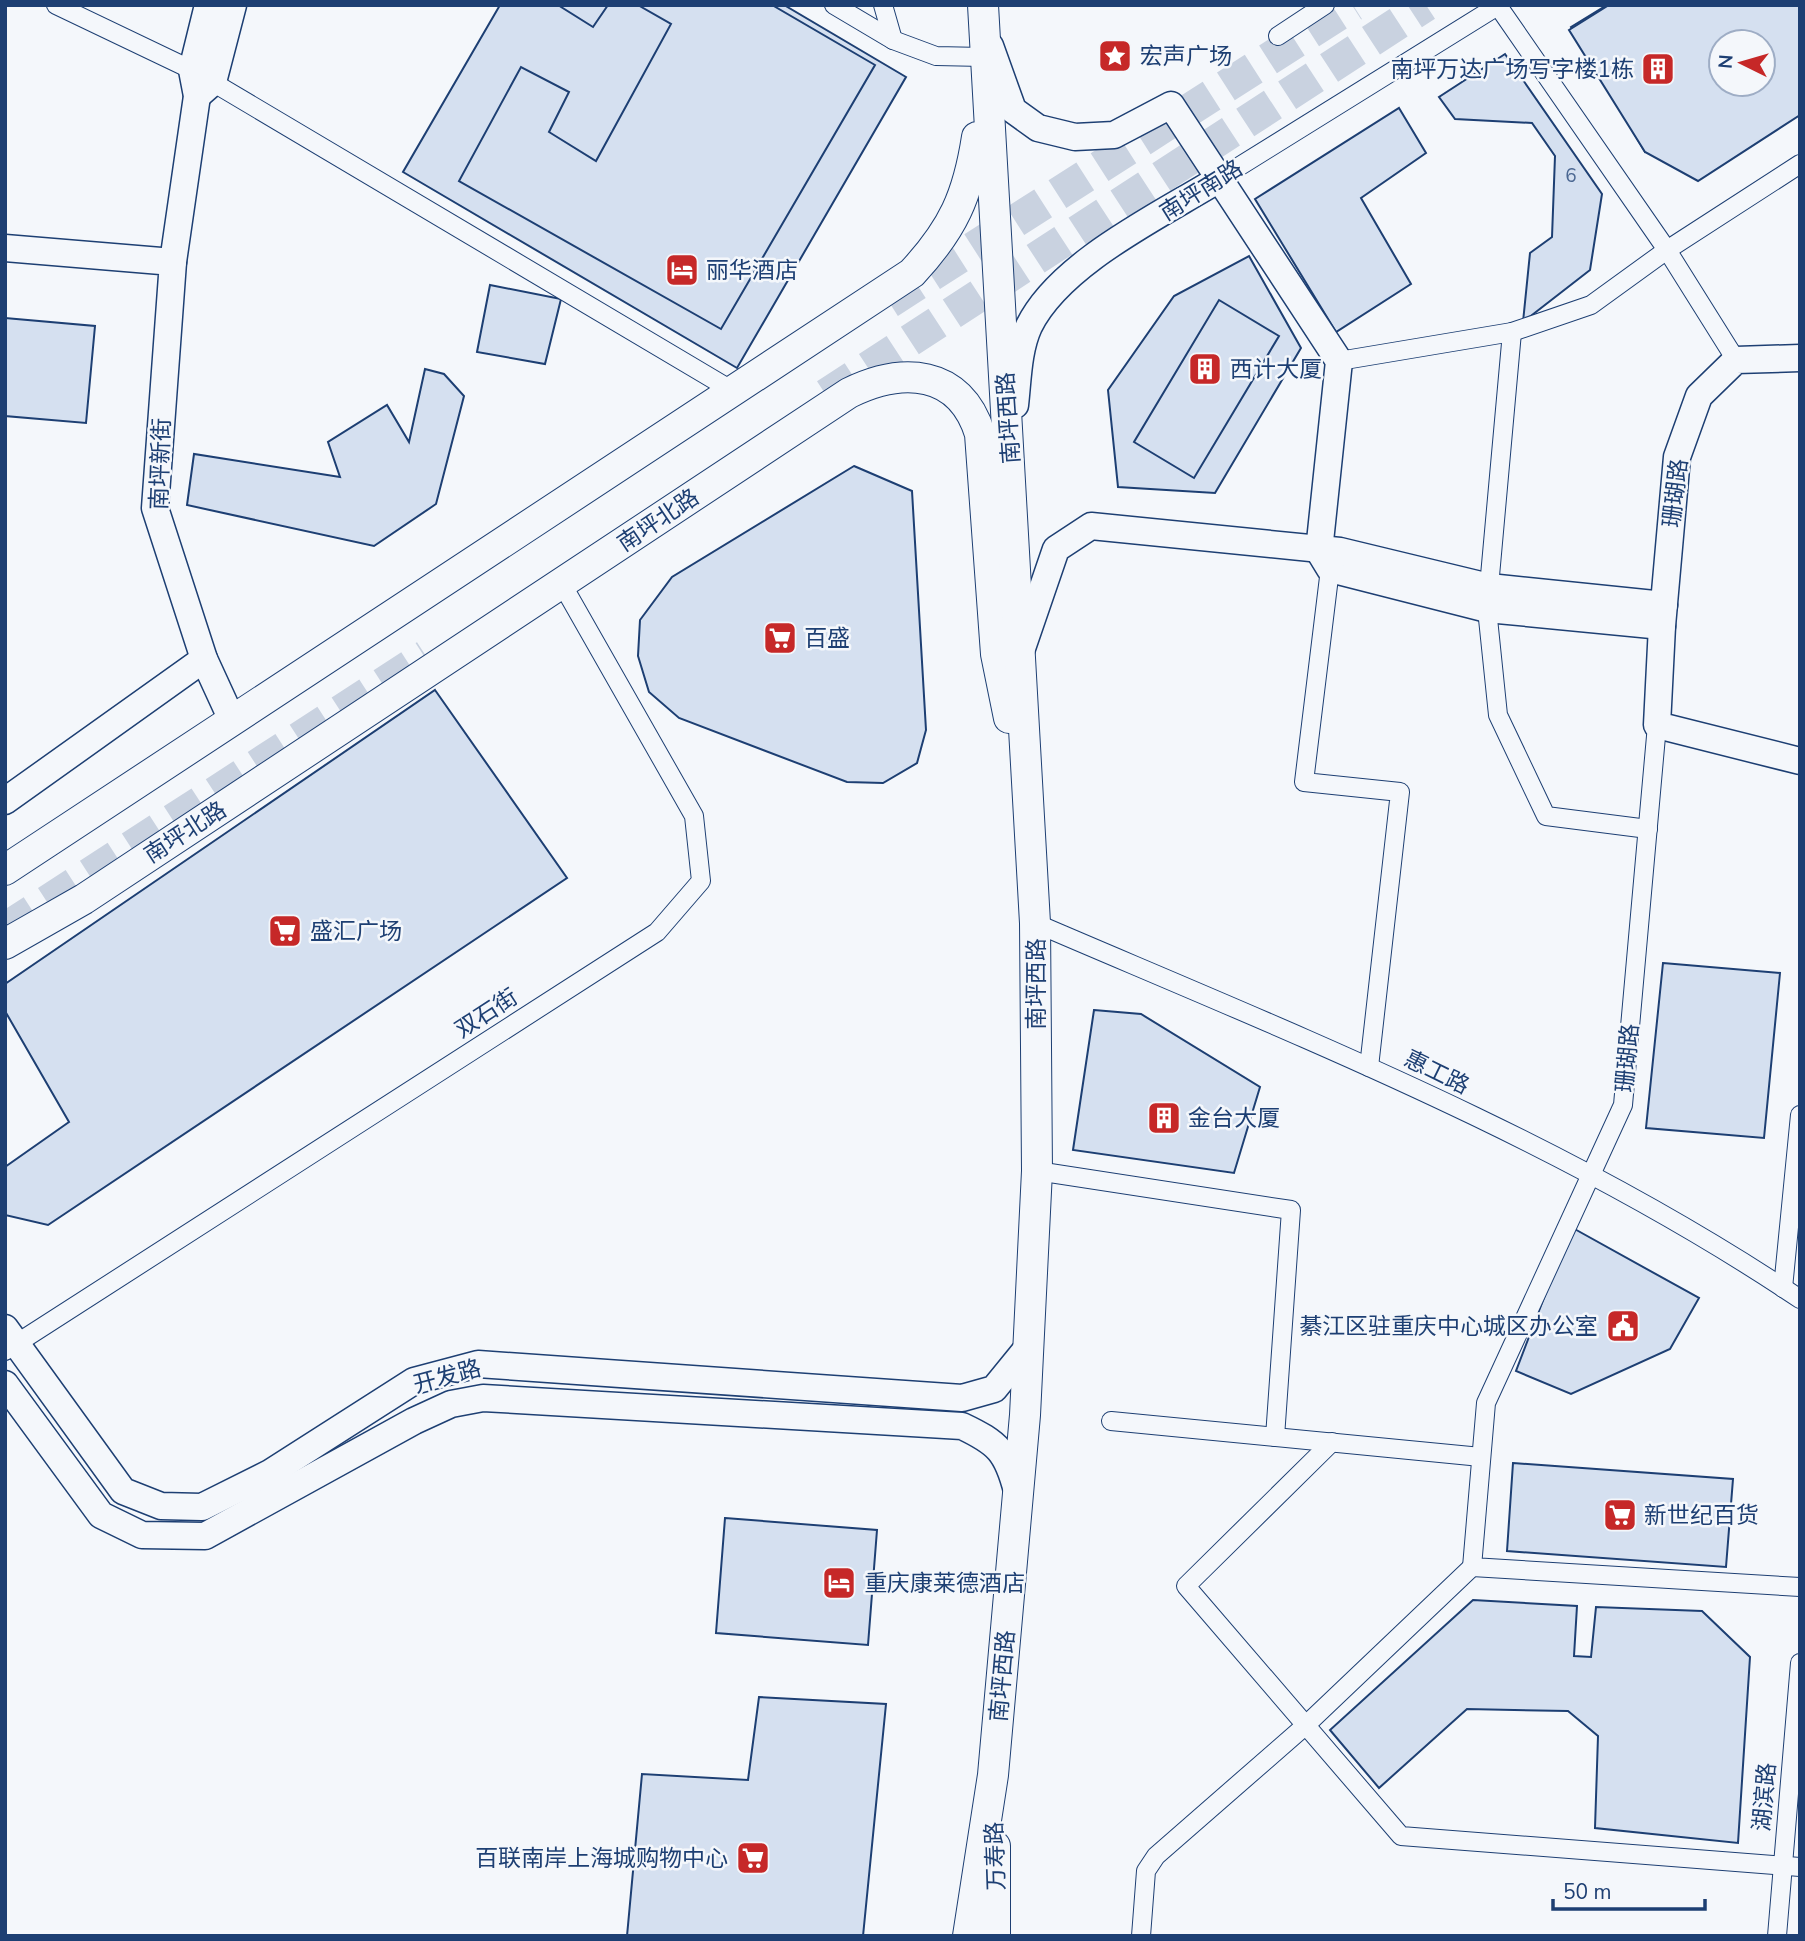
<svg xmlns="http://www.w3.org/2000/svg" width="1805" height="1941" viewBox="0 0 1805 1941" font-family="'Nunito Sans','Noto Sans SC',sans-serif">
<style>
.building{fill:#d5e0f0;stroke:#1d3f73;stroke-width:2;fill-rule:evenodd}
.lines{fill:none;stroke-linecap:round;stroke-linejoin:round}
.highway-tunnel{stroke:#c9d2e0;stroke-width:33;stroke-dasharray:33 17;stroke-linecap:butt}
.street-casing{stroke:#1d3f73;stroke-width:20}
.secondary-casing{stroke:#1d3f73;stroke-width:29}
.primary-casing{stroke:#1d3f73;stroke-width:32}
.street{stroke:#f4f7fb;stroke-width:18}
.secondary{stroke:#f4f7fb;stroke-width:26}
.primary{stroke:#f4f7fb;stroke-width:30}
.labels{text-anchor:middle;stroke-width:5;stroke-linejoin:round;paint-order:stroke}
.number-label{font-size:19px;fill:#4b6792}
.poi-label{font-size:23px;fill:#1d3f73;stroke:#f4f7fb;text-anchor:start}
.street-label{font-size:23px;fill:#1d3f73;stroke:#f4f7fb}
</style>
<rect width="100%" height="100%" fill="#f4f7fb"/>
<g class="building">
<path d="M500 5H784L906 77 737 368 403 172Z"/>
<path d="M558 5H608L593 27Z"/>
<path d="M638 5H772L875 65 721 329 459 181 521 67 569 92 549 132 596 161 671 24Z"/>
<path d="M1607 5H1693L1721 53V84H1739L1744 93 1645 152 1571 27Z"/>
<path d="M1609 5H1800V115L1698 181 1645 152 1569 30ZM1721 42H1763V84H1721Z"/>
<path d="M1505 54 1602 194 1590 270 1523 322 1530 253 1552 237 1555 156 1532 123 1455 119 1439 97Z"/>
<path d="M1399 108 1426 153 1361 198 1411 284 1336 332 1255 199Z"/>
<path d="M1249 256 1301 348 1215 493 1118 487 1108 390 1174 296Z"/>
<path d="M490 285 561 299 545 364 477 352Z"/>
<path d="M1219 300 1279 336 1194 478 1134 442Z"/>
<path d="M5 318 95 326 86 423 5 416Z"/>
<path d="M425 369 444 374 464 396 436 504 374 546 187 505 194 454 340 477 328 442 387 405 409 442Z"/>
<path d="M854 466 912 491 926 730 917 763 883 783 847 782 679 718 649 692 638 656 640 620 672 577Z"/>
<path d="M435 690 567 878 48 1225 5 1215V1167L69 1122 5 1011V984Z"/>
<path d="M1663 963 1780 973 1764 1138 1646 1128Z"/>
<path d="M1094 1010 1141 1014 1260 1087 1234 1173 1073 1150Z"/>
<path d="M1571 1227 1699 1298 1670 1349 1571 1394 1516 1371Z"/>
<path d="M1513 1463 1733 1479 1726 1567 1507 1551Z"/>
<path d="M725 1518 877 1530 868 1645 716 1633Z"/>
<path d="M1473 1600 1577 1606 1574 1656 1591 1657 1596 1607 1702 1611 1750 1657 1738 1843 1595 1828 1598 1736 1568 1711 1467 1709 1379 1788 1330 1730Z"/>
<path d="M759 1697 886 1704 863 1936H627L642 1774 748 1780Z"/>
</g>
<g class="lines">
<g class="highway-tunnel">
<path d="M889 302 1353 5"/>
<path d="M826 395 1426 5"/>
<path d="M5 929 426 656"/>
</g>
<defs>
<g id="street">
<path d="M56 5 192 70 733 391"/>
<path d="M834 5 893 40 936 56 983 57"/>
<path d="M883 5 893 40"/>
<path d="M1498 6 1667 250 1736 360"/>
<path d="M1278 36 1325 5"/>
<path d="M1219 179 1499 5"/>
<path d="M1512 332 1487 609 1498 715 1546 816 1648 829"/>
<path d="M1339 361 1512 332 1591 305 1667 250 1800 164"/>
<path d="M1335 560 1330 569 1304 782 1400 792 1369 1067"/>
<path d="M1657 725 1623 1105 1486 1403 1472 1567 1800 1587"/>
<path d="M1035 923C1296 1035 1563 1140 1800 1299"/>
<path d="M1037 1171 1291 1210 1275 1437"/>
<path d="M1783 1288 1800 1115"/>
<path d="M5 1351 657 932 701 881 694 816 562 584"/>
<path d="M1111 1421 1481 1457"/>
<path d="M1332 1442 1186 1586 1401 1836 1800 1867"/>
<path d="M1141 1936 1146 1871 1156 1856 1306 1725 1472 1567"/>
<path d="M1777 1936 1800 1663"/>
</g>
<g id="secondary">
<path d="M990 46 1013 110 1038 128 1075 137 1114 135 1171 105 1339 361 1319 551 1330 569 1487 609 1662 626"/>
<path d="M197 96 213 82 233 5"/>
<path d="M5 248 173 262 155 508 204 659 232 720"/>
<path d="M173 262 197 96 192 70 208 5"/>
<path d="M1800 358 1736 360 1699 396 1677 457 1662 626 1657 725 1800 761"/>
<path d="M1015 405C1018 379 1018 350 1029 326 1060 263 1159 216 1219 179"/>
<path d="M1021 651 1056 549 1091 526 1340 551 1489 587 1664 605"/>
<path d="M5 801 204 659"/>
<path d="M5 1328 123 1491 161 1506 202 1507 270 1473 414 1381 478 1364 962 1398 994 1389 1029 1346"/>
<path d="M5 1384 101 1515 142 1535 205 1536 414 1421 451 1404 483 1398 962 1426C998 1443 1007 1452 1017 1491"/>
</g>
<g id="primary">
<path d="M5 870 912 273C953 229 968 196 977 137"/>
<path d="M5 944 84 899 849 393C902 367 960 369 980 434L996 654 1009 718"/>
<path d="M968 1936 993 1775 1025 1415 1037 1171 1035 923 983 5"/>
<path d="M995 1936V1846"/>
</g>
</defs>
<use href="#street" class="street-casing"/>
<use href="#secondary" class="secondary-casing"/>
<use href="#primary" class="primary-casing"/>
<use href="#street" class="street"/>
<use href="#secondary" class="secondary"/>
<use href="#primary" class="primary"/>
</g>
<defs>
<symbol id="sight-square" viewBox="-11 -11 22 22"><rect x="-9" y="-9" width="18" height="18" rx="4" fill="#c62828" stroke="#f4f7fb"/><path d="M0-6L1.8-2.2L6-1.7L2.9 1.2L3.7 5.4L0 3.3L-3.7 5.4L-2.9 1.2L-6-1.7L-1.8-2.2Z" fill="#fff"/></symbol>
<symbol id="building-square" viewBox="-11 -11 22 22"><rect x="-9" y="-9" width="18" height="18" rx="4" fill="#c62828" stroke="#f4f7fb"/><path d="M-4-6H4V6H1V3H-1V6H-4ZM-2.5-4.3h1.7v1.8h-1.7ZM.8-4.3h1.7v1.8H.8ZM-2.5-1h1.7V.8h-1.7ZM.8-1h1.7V.8H.8Z" fill="#fff"/></symbol>
<symbol id="hotel-square" viewBox="-11 -11 22 22"><rect x="-9" y="-9" width="18" height="18" rx="4" fill="#c62828" stroke="#f4f7fb"/><path d="M-6-4.5h1.5V1H6V5H4.5V3h-9V5H-6ZM-4 0a1.8 1.8 0 1 1 3.6 0ZM.5 0V-2.5h3Q6-2.5 6 0Z" fill="#fff"/></symbol>
<symbol id="supermarket-square" viewBox="-11 -11 22 22"><rect x="-9" y="-9" width="18" height="18" rx="4" fill="#c62828" stroke="#f4f7fb"/><path d="M-6-5.5h2.5l.6 2H6L4.5 2H-2.5L-4.4-4H-6ZM-1.5 3.2a1.3 1.3 0 1 0 .1 0ZM3 3.2a1.3 1.3 0 1 0 .1 0Z" fill="#fff"/></symbol>
<symbol id="civic-square" viewBox="-11 -11 22 22"><rect x="-9" y="-9" width="18" height="18" rx="4" fill="#c62828" stroke="#f4f7fb"/><path d="M-.6-6.5H3V-4.5H.6V-3L4-1V1h2V6H-6V1h2V-1L-.6-3ZM-1.2 2.5V6h2.4V2.5Z" fill="#fff"/></symbol>
</defs>
<g fill-rule="evenodd">
<use href="#sight-square" x="1096" y="37" width="38" height="38"/>
<use href="#building-square" x="1639" y="50" width="38" height="38"/>
<use href="#hotel-square" x="663" y="251" width="38" height="38"/>
<use href="#building-square" x="1186" y="350" width="38" height="38"/>
<use href="#supermarket-square" x="761" y="619" width="38" height="38"/>
<use href="#supermarket-square" x="266" y="912" width="38" height="38"/>
<use href="#building-square" x="1145" y="1099" width="38" height="38"/>
<use href="#civic-square" x="1604" y="1307" width="38" height="38"/>
<use href="#supermarket-square" x="1601" y="1496" width="38" height="38"/>
<use href="#hotel-square" x="820" y="1564" width="38" height="38"/>
<use href="#supermarket-square" x="734" y="1839" width="38" height="38"/>
</g>
<g class="labels">
<g class="number-label">
<text x="1571" y="182">6</text>
</g>
<g class="poi-label">
<text x="1140" y="64">宏声广场</text>
<text x="1634" y="77" text-anchor="end">南坪万达广场写字楼1栋</text>
<text x="706" y="278">丽华酒店</text>
<text x="1230" y="377">西计大厦</text>
<text x="804" y="646">百盛</text>
<text x="310" y="939">盛汇广场</text>
<text x="1188" y="1126">金台大厦</text>
<text x="1598" y="1334" text-anchor="end">綦江区驻重庆中心城区办公室</text>
<text x="1644" y="1523">新世纪百货</text>
<text x="864" y="1591">重庆康莱德酒店</text>
<text x="728" y="1866" text-anchor="end">百联南岸上海城购物中心</text>
</g>
<g class="street-label">
<text transform="translate(1201 190) rotate(-32)" y="8">南坪南路</text>
<text transform="translate(1008 418) rotate(-94)" y="8">南坪西路</text>
<text transform="translate(160 464) rotate(-88)" y="8">南坪新街</text>
<text transform="translate(1675 493) rotate(-83)" y="8">珊瑚路</text>
<text transform="translate(658 520) rotate(-34)" y="8">南坪北路</text>
<text transform="translate(185 832) rotate(-33)" y="8">南坪北路</text>
<text transform="translate(1036 984) rotate(-90)" y="8">南坪西路</text>
<text transform="translate(486 1013) rotate(-33)" y="8">双石街</text>
<text transform="translate(1627 1058) rotate(-85)" y="8">珊瑚路</text>
<text transform="translate(1437 1072) rotate(26)" y="8">惠工路</text>
<text transform="translate(447 1376) rotate(-15)" y="8">开发路</text>
<text transform="translate(1002 1676) rotate(-85)" y="8">南坪西路</text>
<text transform="translate(1764 1797) rotate(-85)" y="8">湖滨路</text>
<text transform="translate(995 1856) rotate(-92)" y="8">万寿路</text>
</g>
</g>
<rect width="1805" height="1941" fill="none" stroke="#1d3f73" stroke-width="14"/>
<g transform="translate(1742 63) rotate(275)"><circle r="33" fill="#f4f7fb" stroke="#9eadc5" stroke-width="2"/>
<path d="M0-5L12 26L0 18L-12 26Z" fill="#c62828"/>
<text y="-10" font-size="19" font-weight="bold" text-anchor="middle" fill="#1d3f73">N</text>
</g>
<path d="M1553 1899v10h152v-10" fill="none" stroke="#1d3f73" stroke-width="3.5"/>
<text x="1563" y="1899" font-size="21" fill="#1d3f73" stroke="#f4f7fb" stroke-width="5" paint-order="stroke">50 m</text>
</svg>
